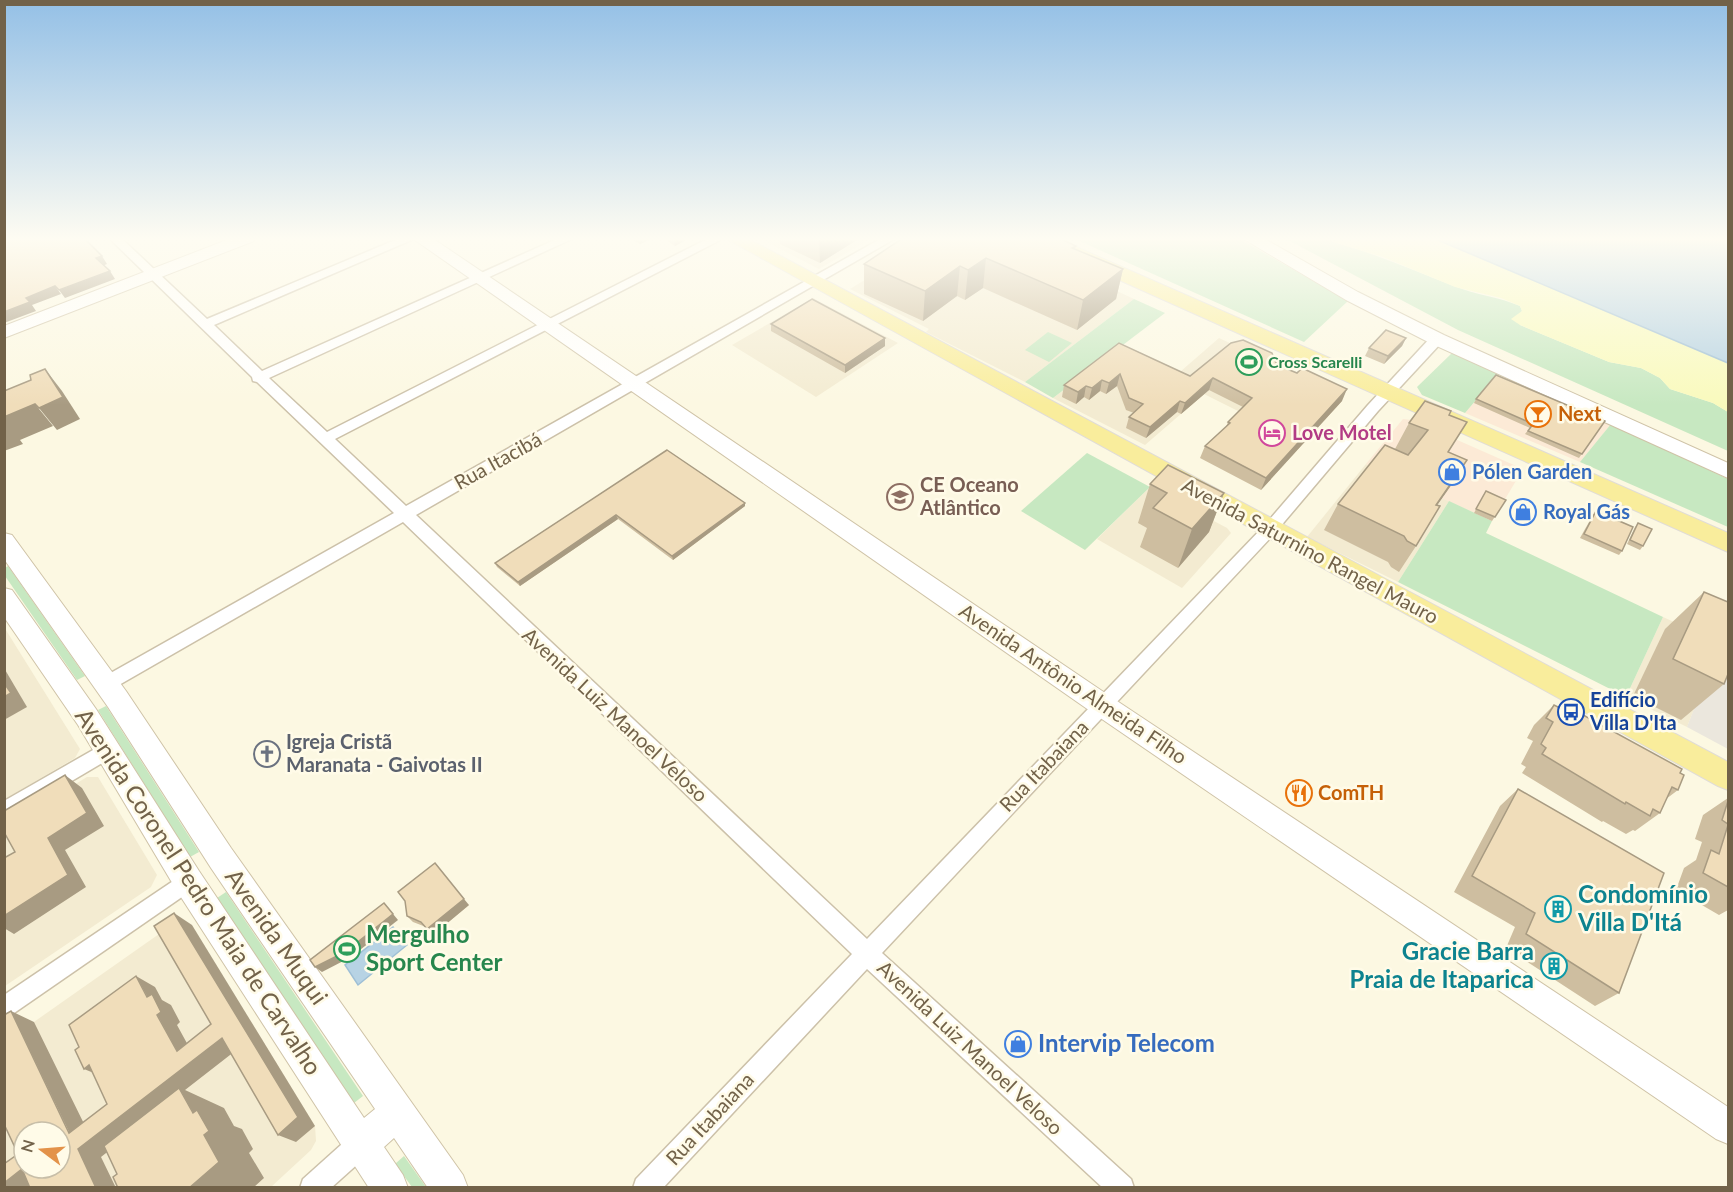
<svg xmlns="http://www.w3.org/2000/svg" width="1733" height="1192" viewBox="0 0 1733 1192" font-family="Lato,sans-serif">
<style>
.residential{fill:#f3ebd1;fill-rule:evenodd}
.commercial{fill:#fcead6}
.industrial{fill:#ebe7dd}
.green{fill:#c7e8c1}
.sand{fill:#f9fabd}
.water{fill:#b7d3e4;stroke:#9ebfd6;stroke-width:1.5}
.lines{fill:none;stroke-linecap:round;stroke-linejoin:round}
.street-casing{stroke:#ccc1a9;stroke-width:3}
.secondary-casing{stroke:#cfc3a7;stroke-width:2}
.primary-casing{stroke:#e0dcd7;stroke-width:2}
.street{fill:#fff;fill-rule:evenodd}
.secondary{fill:#fff;fill-rule:evenodd}
.primary{fill:#f9ed9c;fill-rule:evenodd}
.wall{fill:#cebea0}
.shaded-wall{fill:#a89b82}
.building{fill:#f0ddba;stroke:#a89b82;stroke-width:1.5;fill-rule:evenodd}
.labels{text-anchor:middle;stroke-width:5;stroke-linejoin:round;paint-order:stroke}
.far-leisure-label{font-size:16px;font-weight:bold;fill:#27864d;stroke:#fffbe8;text-anchor:start}
.food-label{font-size:20px;font-weight:bold;fill:#c56008;stroke:#fffbe8;text-anchor:start}
.hotel-label{font-size:20px;font-weight:bold;fill:#b23c85;stroke:#fffbe8;text-anchor:start}
.street-label{font-size:20px;fill:#726249;stroke:#fffbe8}
.shop-label{font-size:20px;font-weight:bold;fill:#366cbe;stroke:#fffbe8;text-anchor:start}
.education-label{font-size:20px;font-weight:bold;fill:#785e54;stroke:#fffbe8;text-anchor:start}
.transit-label{font-size:20px;font-weight:bold;fill:#164399;stroke:#fffbe8;text-anchor:start}
.worship-label{font-size:20px;font-weight:bold;fill:#5b616d;stroke:#fffbe8;text-anchor:start}
.near-street-label{font-size:24px;fill:#726249;stroke:#fffbe8}
.near-culture-label{font-size:24px;font-weight:bold;fill:#0d838f;stroke:#fffbe8;text-anchor:start}
.near-leisure-label{font-size:24px;font-weight:bold;fill:#27864d;stroke:#fffbe8;text-anchor:start}
.near-shop-label{font-size:24px;font-weight:bold;fill:#366cbe;stroke:#fffbe8;text-anchor:start}
</style>
<rect width="100%" height="100%" fill="#fcf8e2"/>
<g class="residential">
<path d="M759 238H872L819 269Z"/>
<path d="M933 238H1004L1134 299 1025 382 926 332 929 329 850 289Z"/>
<path d="M813 298 898 343 816 397 732 345Z"/>
<path d="M1219 338 1286 369 1240 412 1204 394 1145 445 1053 398 1116 351 1173 378Z"/>
<path d="M1366 464 1449 501 1398 582 1307 537Z"/>
<path d="M1150 487 1227 528 1231 533 1182 588 1097 539Z"/>
<path d="M1663 617 1720 643 1687 727 1626 697Z"/>
<path d="M4 627 80 749 75 758 5 799Z"/>
<path d="M87 777H98L157 875 151 887 5 986V827Z"/>
<path d="M169 927 249 1019 258 1033 315 1126 316 1141 311 1150 271 1187H5L4 1043ZM24 1132H60V1168H24Z"/>
</g>
<g class="commercial">
<path d="M1497 376 1611 424 1580 462 1465 413Z"/>
<path d="M1403 419 1412 420 1523 469 1492 521 1366 464Z"/>
</g>
<path class="industrial" d="M1728 621V749L1687 727Z"/>
<g class="green">
<path d="M1073 238H1238L1348 301 1304 342Z"/>
<path d="M1284 238H1329L1333 242C1375 253 1414 271 1454 286 1476 295 1499 297 1520 306L1522 311 1519 315 1520 325 1609 362 1641 368 1660 378 1670 389 1713 403 1728 412V451L1458 330Z"/>
<path d="M1134 299 1165 313 1053 398 1025 382Z"/>
<path d="M1048 332 1072 343 1049 362 1025 350Z"/>
<path d="M1452 353 1499 373 1465 413 1422 395 1417 387Z"/>
<path d="M1611 424 1728 479V527L1580 462Z"/>
<path d="M1087 453 1150 487 1085 550 1021 511Z"/>
<path d="M1449 501 1492 521 1486 533 1663 617 1626 697 1398 582Z"/>
<path d="M8 566 85 676 77 680 5 576V568Z"/>
<path d="M106 706 199 852 190 857 98 710Z"/>
<path d="M226 892 363 1096 354 1103 217 898Z"/>
<path d="M404 1156 426 1187H412L395 1164Z"/>
</g>
<path class="sand" d="M1329 238H1433L1728 363V412L1713 403 1670 389 1660 378 1641 368 1609 362 1520 325 1511 319 1522 311 1520 306 1501 298 1455 287 1383 257 1333 242Z"/>
<g class="water">
<path d="M1433 238H1728V363Z"/>
<path d="M393 927 407 945 358 985 345 965Z"/>
</g>
<g class="lines">
<defs>
<g id="street">
<path d="M109 238H121L207 319 400 238H416L214 325 262 371 559 238H574L269 378 327 432 709 238H724L335 439 406 506 882 238H896L416 515 867 939 1264 526 1368 405 1432 336H1442L1443 339 1442 342 1378 411 1274 534 882 953 1131 1179 1134 1188H1103L867 969 663 1188H633L636 1179 852 954 403 522 112 689 106 691 100 689 97 684 100 679 394 513 257 382 253 381 252 377Z"/>
<path d="M107 742 114 744 116 750 114 756 4 821V801Z"/>
<path d="M188 871 195 874 198 881 195 888 4 1020V995Z"/>
<path d="M361 1132 370 1135 373 1144 370 1153 331 1188H300L303 1179 352 1135Z"/>
</g>
<g id="secondary">
<path d="M232 238H256L254 241 4 338V326Z"/>
<path d="M412 238H432L1111 697 1728 1107V1144L1716 1139 1093 713Z"/>
<path d="M1242 238H1263L1358 292 1444 335 1728 463V478L1430 343 1346 300Z"/>
<path d="M4 533 12 535 126 691 231 848 463 1175 468 1188H428L394 1138 384 1147 403 1175 408 1188H369L177 891 78 725 4 617V588L12 590 96 709 199 871 364 1118 375 1109 211 868 108 707 4 559Z"/>
</g>
<g id="primary">
<path d="M725 238H747L1728 762V790L1718 786Z"/>
<path d="M1032 238H1056L1728 533V552L1034 242Z"/>
</g>
</defs>
<use href="#street" class="street-casing"/>
<use href="#secondary" class="secondary-casing"/>
<use href="#primary" class="primary-casing"/>
<use href="#street" class="street"/>
<use href="#secondary" class="secondary"/>
<use href="#primary" class="primary"/>
</g>
<g class="wall">
<path d="M629 238H653L640 244Z"/>
<path d="M663 238H690L675 246Z"/>
<path d="M780 238H860L820 263 780 244Z"/>
<path d="M1076 246 1075 249 1123 269 1116 299 1077 330 983 288 965 300 957 296 923 321 864 294V264Z"/>
<path d="M771 324 885 338V346L845 373 771 331Z"/>
<path d="M1406 338 1402 346 1384 364 1365 356 1369 348Z"/>
<path d="M1119 343 1190 376 1277 365 1342 401 1261 490 1200 458 1205 446 1226 427 1228 422 1243 407 1209 390 1181 414 1177 412 1146 438 1126 428 1129 417 1134 413 1126 410 1117 386 1106 394 1100 391 1089 400 1084 397 1076 404 1062 397 1064 385Z"/>
<path d="M1476 399 1605 421 1579 458 1525 434 1530 428 1474 403Z"/>
<path d="M1449 415 1448 452 1467 460 1437 505 1416 546 1399 572 1391 567 1388 562 1324 530 1338 504 1395 449 1409 423Z"/>
<path d="M667 450 745 503V506L673 560 618 519 520 586 497 567 495 563Z"/>
<path d="M1150 484 1224 493 1209 532 1178 568 1140 547 1147 528 1138 523Z"/>
<path d="M1486 491 1506 500 1492 521 1474 513Z"/>
<path d="M1596 511 1622 551 1619 555 1580 538 1593 515Z"/>
<path d="M1638 523 1643 546 1640 550 1627 544 1635 527Z"/>
<path d="M1704 592 1724 684 1681 720 1633 696 1665 629Z"/>
<path d="M1563 704 1680 773 1678 790 1666 799 1660 813 1635 831 1633 830 1626 834 1603 821 1602 822 1522 773 1526 767 1521 764 1533 741 1527 738 1534 725 1554 705 1559 708Z"/>
<path d="M1518 789 1619 993 1595 1006 1506 948 1515 927 1454 892 1500 806Z"/>
<path d="M1728 798V910L1719 915 1676 890 1684 868 1696 860 1702 842 1695 839 1703 815Z"/>
<path d="M469 905 433 935 426 927 413 922 407 916Z"/>
</g>
<g class="shaded-wall">
<path d="M639 238H653L640 244Z"/>
<path d="M674 238H690L675 246Z"/>
<path d="M819 238H860L820 263Z"/>
<path d="M102 256 107 264 102 266 96 258Z"/>
<path d="M986 258 983 288 965 300 968 270Z"/>
<path d="M960 266 957 296 923 321 925 291Z"/>
<path d="M1123 269 1116 299 1077 330 1083 300Z"/>
<path d="M110 271 115 279 65 298 59 290Z"/>
<path d="M55 286 61 294 32 305 36 311 4 323V312L26 298Z"/>
<path d="M885 338V346L845 373V365Z"/>
<path d="M1406 338 1402 346 1384 364 1388 356Z"/>
<path d="M45 369 62 391 80 419 57 430 39 408Z"/>
<path d="M1120 374 1117 386 1106 394 1109 383Z"/>
<path d="M1213 378 1209 390 1181 414 1185 403Z"/>
<path d="M1102 380 1100 391 1089 400 1092 388Z"/>
<path d="M1086 386 1084 397 1076 404 1078 392Z"/>
<path d="M1347 389 1342 401 1261 490 1266 478Z"/>
<path d="M1180 401 1177 412 1146 438 1150 427Z"/>
<path d="M35 404 53 426 20 440 23 444 4 451V417Z"/>
<path d="M1467 460 1450 487 1419 531 1436 505Z"/>
<path d="M1224 493 1209 532 1178 568 1192 529Z"/>
<path d="M745 503V506L673 560 672 556Z"/>
<path d="M616 515 618 519 520 586 518 582Z"/>
<path d="M4 668 27 707 4 720Z"/>
<path d="M65 775 82 788 104 826 65 850 86 887 14 934 4 928V916L48 838Z"/>
<path d="M464 899 469 905 433 935 427 929Z"/>
<path d="M384 903 398 920 351 957 322 972 315 967Z"/>
<path d="M174 913 192 925 315 1126 296 1142 278 1135Z"/>
<path d="M136 976 155 987 162 1000 171 1005 180 1022 177 1025 195 1058 222 1038 239 1048 185 1090 224 1108 234 1126 242 1129 253 1149 249 1153 264 1178 253 1188H189L193 1113 182 1093 101 1157 116 1188H96L11 1011 34 1022 91 1138 177 1051Z"/>
<path d="M89 1065 106 1078 84 1069Z"/>
<path d="M22 1169 33 1188H4V1183Z"/>
</g>
<g class="building">
<path d="M4 238H84L102 256 96 258 110 271 59 290 55 286 26 298 30 302 4 312Z"/>
<path d="M903 238H1059L1076 246 1072 248 1123 269 1083 300 986 258 968 270 960 266 925 291 864 264Z"/>
<path d="M812 299 885 338 845 365 771 324Z"/>
<path d="M1386 330 1406 338 1388 356 1369 348Z"/>
<path d="M1243 340 1272 353 1277 365 1297 373 1302 368 1347 389 1266 478 1205 446 1230 423 1228 422 1252 398 1213 378 1185 403 1180 401 1150 427 1129 417 1143 404 1129 398 1120 374 1109 383 1102 380 1092 388 1086 386 1078 392 1064 385 1119 343 1190 376 1231 343Z"/>
<path d="M45 369 63 397 39 408 35 404 4 417V391L31 380 30 375Z"/>
<path d="M1496 375 1605 421 1582 454 1528 431 1533 424 1476 399Z"/>
<path d="M1425 401 1451 411 1449 415 1467 422 1448 452 1467 460 1436 505 1440 506 1416 546 1407 541 1404 536 1338 504 1385 445 1408 455 1428 430 1409 423Z"/>
<path d="M667 450 745 503 672 556 616 515 518 582 495 563Z"/>
<path d="M1168 465 1224 493 1192 529 1153 508 1167 493 1150 484Z"/>
<path d="M1486 491 1506 500 1495 517 1476 509Z"/>
<path d="M1596 511 1633 527 1622 551 1584 534Z"/>
<path d="M1638 523 1652 529 1643 546 1630 540Z"/>
<path d="M1704 592 1728 602V674L1724 684 1673 659Z"/>
<path d="M4 683 11 693 4 697Z"/>
<path d="M1563 704 1682 769 1680 773 1684 775 1678 790 1672 787 1660 813 1653 809 1650 816 1626 802 1625 804 1542 754 1546 748 1541 744 1553 722 1546 718 1554 705 1560 708Z"/>
<path d="M65 775 87 813 48 838 68 875 4 916V858L15 852 4 832V811Z"/>
<path d="M1518 789 1664 873 1619 993 1526 934 1535 913 1472 876Z"/>
<path d="M1728 801V824L1722 820Z"/>
<path d="M1728 825V887L1703 873 1711 850 1719 854Z"/>
<path d="M435 863 464 899 427 929 421 922 407 916 405 901 398 892Z"/>
<path d="M384 903 393 914 345 952 315 967 310 960Z"/>
<path d="M174 913 298 1117 278 1135 222 1038 78 1149 96 1188H30L22 1169 4 1183V1164L18 1154 4 1124V1015L11 1011 69 1133 107 1104 89 1065 84 1069 75 1050 79 1047 69 1025 136 976 147 997 152 994 161 1012 157 1015 177 1051 211 1024 154 926ZM24 1132H60V1168H24Z"/>
<path d="M179 1088 193 1113 197 1110 209 1131 204 1135 219 1162 189 1188H118L113 1177 117 1174 104 1146Z"/>
</g>
<linearGradient id="sky" x2="0" y2="1"><stop stop-color="#94c0e6"/><stop offset="0.59" stop-color="#fefcf2"/><stop offset="1" stop-color="#fefcf2" stop-opacity="0"/></linearGradient>
<rect width="1733" height="405" fill="url(#sky)"/>
<defs>
<symbol id="stadium-ring" viewBox="-11 -11 22 22"><circle r="9.5" fill="#fffbe8" stroke="#2e9e5b" stroke-width="1.5"/><path d="M0-5a6.5 5 0 1 0 0 10a6.5 5 0 1 0 0-10ZM-3.5-1.8h7v3.6h-7Z" fill="#2e9e5b"/></symbol>
<symbol id="bar-ring" viewBox="-11 -11 22 22"><circle r="9.5" fill="#fffbe8" stroke="#e8710a" stroke-width="1.5"/><path d="M-6-5H6L.8 .8V4.5H3.5V6h-7V4.5H-.8V.8Z" fill="#e8710a"/></symbol>
<symbol id="hotel-ring" viewBox="-11 -11 22 22"><circle r="9.5" fill="#fffbe8" stroke="#d1479c" stroke-width="1.5"/><path d="M-6-4.5h1.5V1H6V5H4.5V3h-9V5H-6ZM-4 0a1.8 1.8 0 1 1 3.6 0ZM.5 0V-2.5h3Q6-2.5 6 0Z" fill="#d1479c"/></symbol>
<symbol id="shop-ring" viewBox="-11 -11 22 22"><circle r="9.5" fill="#fffbe8" stroke="#3f7fe0" stroke-width="1.5"/><path d="M-5-2.5h2.3a2.7 3.5 0 0 1 5.4 0H5L5.5 6h-11ZM-1.5-2.5h3a1.5 2.3 0 0 0-3 0Z" fill="#3f7fe0"/></symbol>
<symbol id="school-ring" viewBox="-11 -11 22 22"><circle r="9.5" fill="#fffbe8" stroke="#8d6e63" stroke-width="1.5"/><path d="M0-5L7-2L0 1L-7-2ZM-4 1L0 2.5L4 1V4Q0 6-4 4Z" fill="#8d6e63"/></symbol>
<symbol id="bus-ring" viewBox="-11 -11 22 22"><circle r="9.5" fill="#fffbe8" stroke="#1a4fb4" stroke-width="1.5"/><path d="M-5-6H5V4H4V6H2V4H-2V6H-4V4H-5ZM-3.5-4V0h7V-4ZM-3.5 1.2v1.5H-2V1.2ZM2 1.2v1.5H3.5V1.2Z" fill="#1a4fb4"/></symbol>
<symbol id="church-ring" viewBox="-11 -11 22 22"><circle r="9.5" fill="#fffbe8" stroke="#6b7280" stroke-width="1.5"/><path d="M-1.2-6h2.4v3.5h3.3v2.4h-3.3V6h-2.4V-.1h-3.3v-2.4h3.3Z" fill="#6b7280"/></symbol>
<symbol id="restaurant-ring" viewBox="-11 -11 22 22"><circle r="9.5" fill="#fffbe8" stroke="#e8710a" stroke-width="1.5"/><path d="M-5-6h1v4h1v-4h1v4h1v-4h1v5L-1.5 .5V6h-2V.5L-5-1ZM5-6V6H3V1.5H1.5Q1.5-4 5-6Z" fill="#e8710a"/></symbol>
<symbol id="building-ring" viewBox="-11 -11 22 22"><circle r="9.5" fill="#fffbe8" stroke="#0f9aa8" stroke-width="1.5"/><path d="M-4-6H4V6H1V3H-1V6H-4ZM-2.5-4.3h1.7v1.8h-1.7ZM.8-4.3h1.7v1.8H.8ZM-2.5-1h1.7V.8h-1.7ZM.8-1h1.7V.8H.8Z" fill="#0f9aa8"/></symbol>
</defs>
<g fill-rule="evenodd">
<use href="#stadium-ring" x="1234" y="347" width="30" height="30"/>
<use href="#bar-ring" x="1523" y="399" width="30" height="30"/>
<use href="#hotel-ring" x="1257" y="418" width="30" height="30"/>
<use href="#shop-ring" x="1437" y="457" width="30" height="30"/>
<use href="#school-ring" x="885" y="482" width="30" height="30"/>
<use href="#shop-ring" x="1508" y="497" width="30" height="30"/>
<use href="#bus-ring" x="1556" y="697" width="30" height="30"/>
<use href="#church-ring" x="252" y="739" width="30" height="30"/>
<use href="#restaurant-ring" x="1284" y="778" width="30" height="30"/>
<use href="#building-ring" x="1543" y="894" width="30" height="30"/>
<use href="#stadium-ring" x="332" y="934" width="30" height="30"/>
<use href="#building-ring" x="1539" y="951" width="30" height="30"/>
<use href="#shop-ring" x="1003" y="1029" width="30" height="30"/>
</g>
<g class="labels">
<g class="far-leisure-label">
<text x="1268" y="368">Cross Scarelli</text>
</g>
<g class="food-label">
<text x="1558" y="421">Next</text>
<text x="1318" y="800">ComTH</text>
</g>
<g class="hotel-label">
<text x="1292" y="440">Love Motel</text>
</g>
<g class="street-label">
<text transform="translate(498 461) rotate(-29)" y="7">Rua Itacibá</text>
<text transform="translate(1310 551) rotate(28)" y="7">Avenida Saturnino Rangel Mauro</text>
<text transform="translate(1073 684) rotate(34)" y="7">Avenida Antônio Almeida Filho</text>
<text transform="translate(615 715) rotate(43)" y="7">Avenida Luiz Manoel Veloso</text>
<text transform="translate(1044 766) rotate(-46)" y="7">Rua Itabaiana</text>
<text transform="translate(970 1048) rotate(43)" y="7">Avenida Luiz Manoel Veloso</text>
<text transform="translate(710 1119) rotate(-47)" y="7">Rua Itabaiana</text>
</g>
<g class="shop-label">
<text x="1472" y="479">Pólen Garden</text>
<text x="1543" y="519">Royal Gás</text>
</g>
<g class="education-label">
<text x="920" y="492">CE Oceano<tspan x="920" dy="23">Atlântico</tspan></text>
</g>
<g class="transit-label">
<text x="1590" y="707">Edifício<tspan x="1590" dy="23">Villa D'Ita</tspan></text>
</g>
<g class="worship-label">
<text x="286" y="749">Igreja Cristã<tspan x="286" dy="23">Maranata - Gaivotas II</tspan></text>
</g>
<g class="near-street-label">
<text transform="translate(198 892) rotate(57)" y="8">Avenida Coronel Pedro Maia de Carvalho</text>
<text transform="translate(276 937) rotate(55)" y="8">Avenida Muqui</text>
</g>
<g class="near-culture-label">
<text x="1578" y="903">Condomínio<tspan x="1578" dy="28">Villa D'Itá</tspan></text>
<text x="1534" y="960" text-anchor="end">Gracie Barra<tspan x="1534" dy="28">Praia de Itaparica</tspan></text>
</g>
<g class="near-leisure-label">
<text x="366" y="943">Mergulho<tspan x="366" dy="28">Sport Center</tspan></text>
</g>
<g class="near-shop-label">
<text x="1038" y="1052">Intervip Telecom</text>
</g>
</g>
<rect width="1733" height="1192" fill="none" stroke="#726249" stroke-width="12"/>
<g transform="translate(42 1150) rotate(286)"><circle r="28" fill="#fffbe8" stroke="#c7bea8" stroke-width="1.5"/>
<path d="M0-4.5L10 22L0 15L-10 22Z" fill="#e39249"/>
<text y="-9" font-size="16" font-weight="bold" text-anchor="middle" fill="#726249">N</text>
</g>
</svg>
